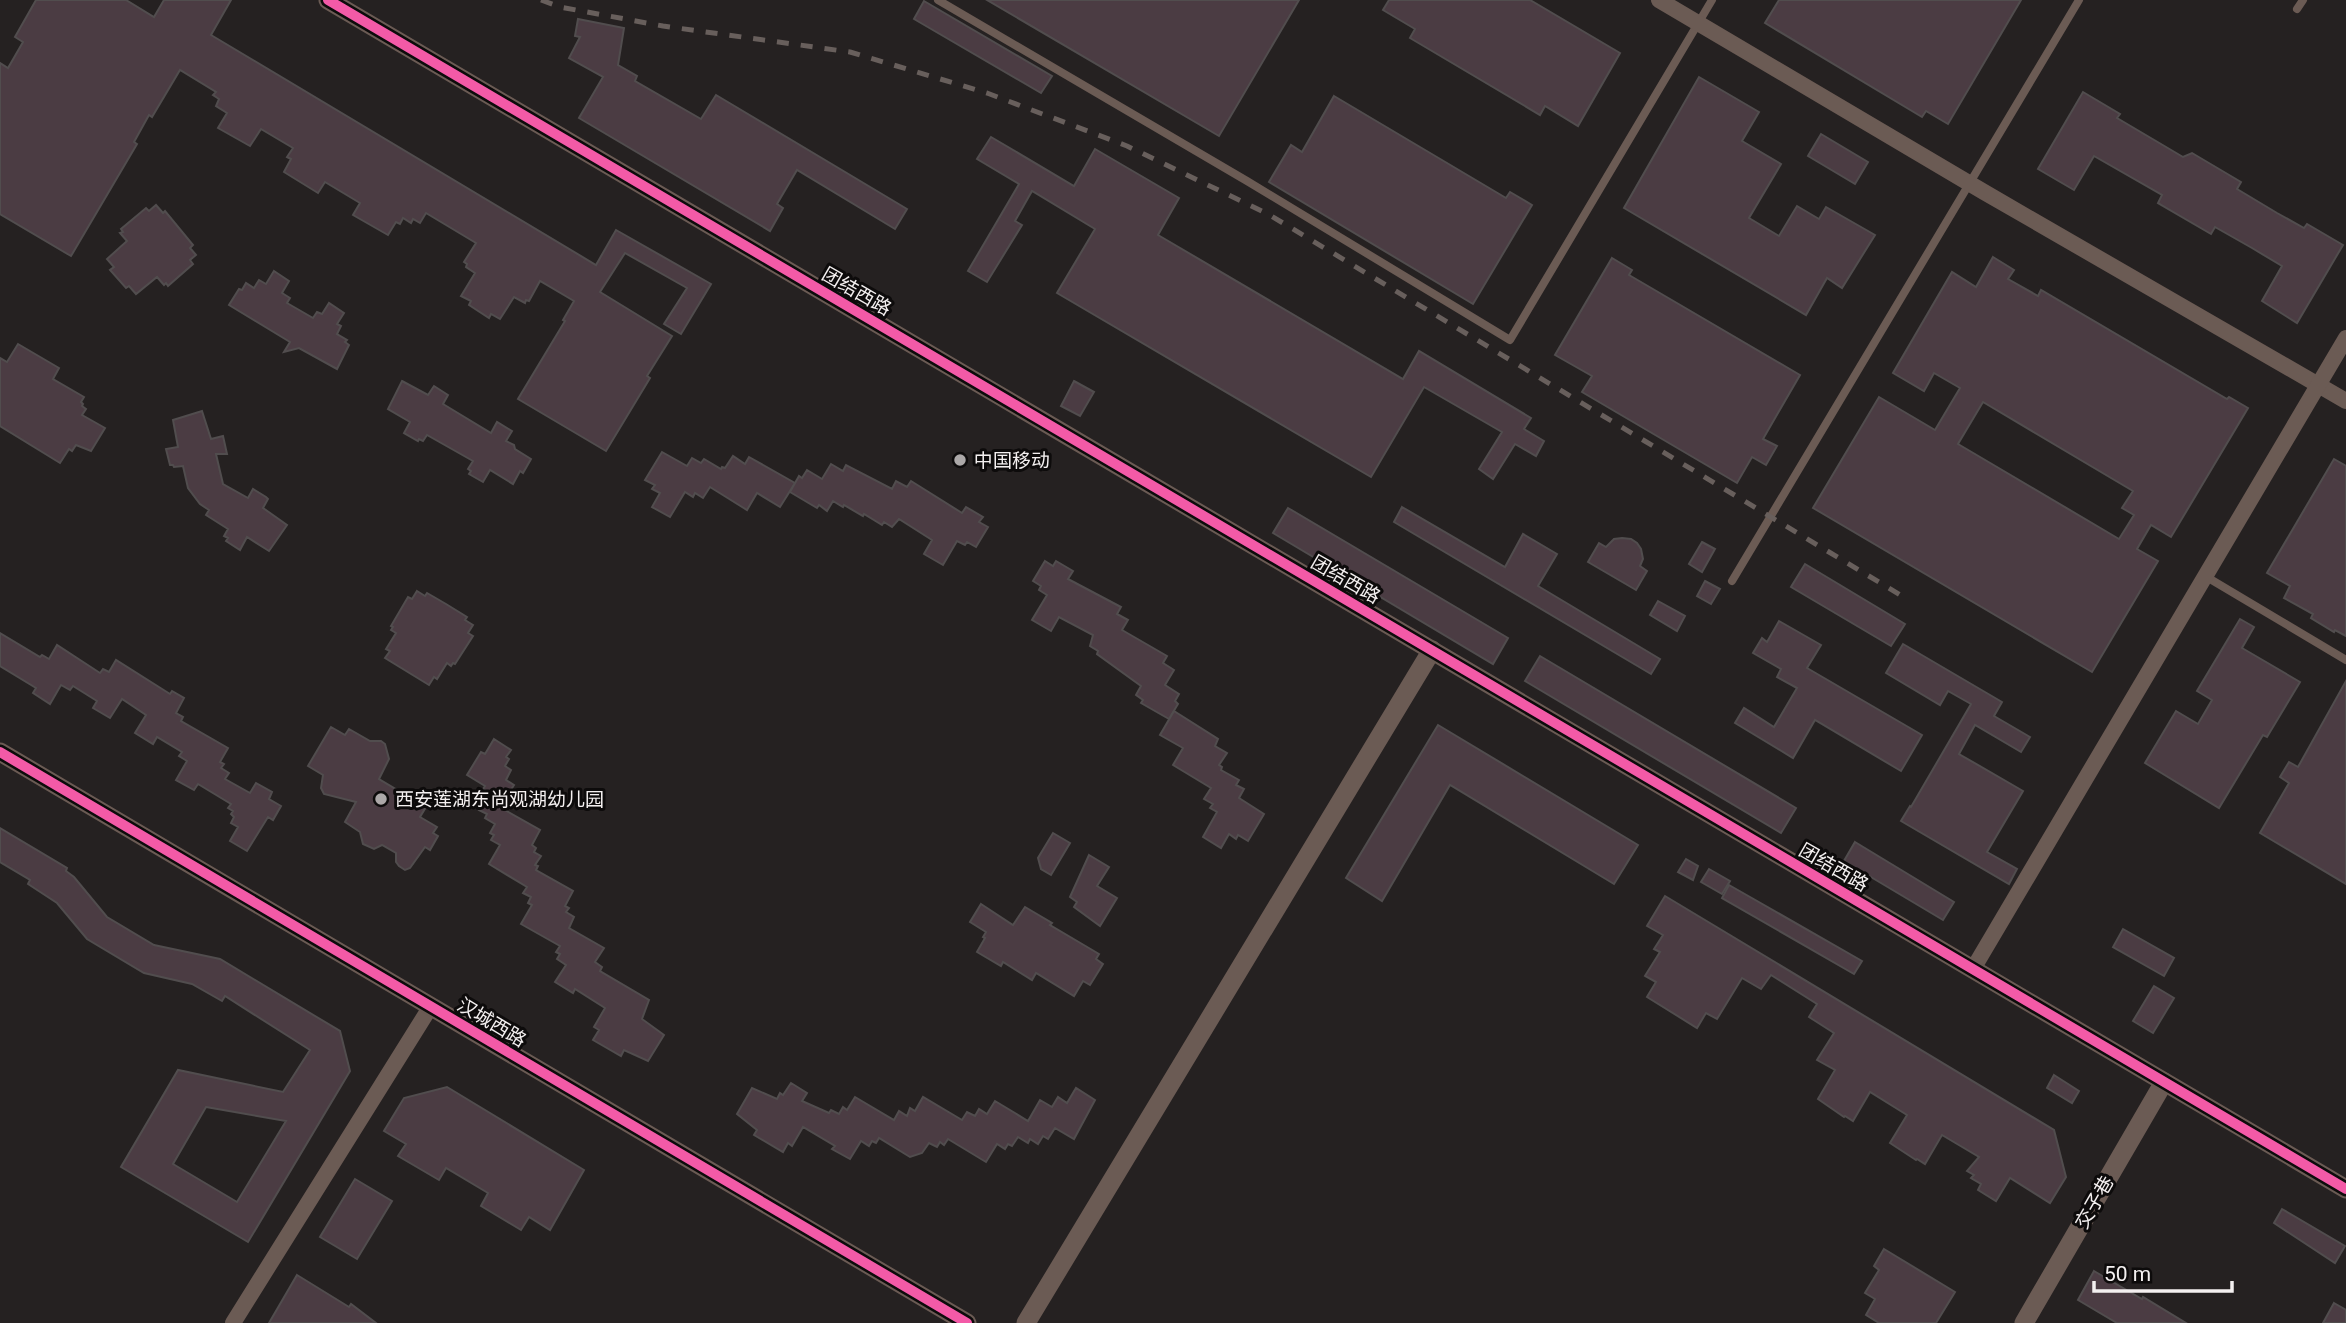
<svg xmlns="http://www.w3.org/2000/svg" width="2346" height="1323" viewBox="0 0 2346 1323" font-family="Roboto,'Noto Sans SC',sans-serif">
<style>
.building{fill:#4b3c43;stroke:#514d4e;stroke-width:2;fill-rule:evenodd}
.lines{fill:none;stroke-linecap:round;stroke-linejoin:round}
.service{stroke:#6b5b54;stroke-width:8}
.minor{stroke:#6b5b54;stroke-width:16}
.tertiary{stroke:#6b5b54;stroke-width:19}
.rail{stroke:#685f5c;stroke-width:5;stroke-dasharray:12 12;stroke-linecap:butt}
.cycleway-casing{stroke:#0d0b0b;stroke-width:15}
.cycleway{stroke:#f35aa7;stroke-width:10}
.poi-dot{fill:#aca8a8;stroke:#0d0b0b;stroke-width:2.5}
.labels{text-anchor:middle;stroke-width:6;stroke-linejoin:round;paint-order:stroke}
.street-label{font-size:19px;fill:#f4f0f0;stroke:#0d0b0b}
.poi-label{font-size:19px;fill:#f4f0f0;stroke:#0d0b0b;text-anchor:start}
</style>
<rect width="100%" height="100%" fill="#252121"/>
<g class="building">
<path d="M36 0H126L154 17 164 0H231L211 35 596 265 616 230 711 284 681 334 664 324 687 288 625 253 600 292 672 336 647 376 650 378 606 451 518 399 565 321 563 320 574 301 540 281 529 301 526 300 525 303 514 297 500 319 491 314 489 318 469 305 471 301 461 296 475 273 466 267 467 264 464 262 476 243 426 213 420 223 413 219 411 223 403 218 400 224 396 222 388 235 353 215 360 203 325 182 318 193 284 172 291 159 287 157 293 148 261 129 250 146 218 128 227 113 216 106 219 99 213 95 216 92 180 70 152 117 149 115 134 142 137 144 71 256 0 214V63L8 68 23 42 15 37Z"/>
<path d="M987 0H1299L1219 136Z"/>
<path d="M1389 0H1530L1620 53 1578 126 1545 106 1540 115 1410 38 1415 29 1383 10Z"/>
<path d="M1779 0H2021L1948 124 1926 111 1922 117 1765 23Z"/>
<path d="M924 1 1052 76 1041 93 914 19Z"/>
<path d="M578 19 624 28 618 65 637 76 635 81 701 119 716 95 907 209 895 229 797 170 777 204 783 208 770 231 579 118 603 77 569 58 580 37 575 36Z"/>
<path d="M1699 77 1759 112 1742 141 1781 164 1749 218 1779 236 1797 206 1819 219 1826 207 1875 235 1842 288 1827 278 1806 315 1624 208Z"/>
<path d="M2083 92 2120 114 2117 118 2183 157 2192 153 2241 182 2237 189 2277 213 2304 228 2307 224 2343 245 2297 323 2262 301 2282 266 2252 248 2215 227 2211 234 2158 203 2162 195 2094 156 2074 190 2038 169Z"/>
<path d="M1334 96 1506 198 1510 192 1532 205 1473 304 1269 182 1291 145 1302 152Z"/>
<path d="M1821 134 1868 162 1855 184 1808 156Z"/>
<path d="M991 137 1074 186 1095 149 1179 198 1158 235 1403 379 1419 351 1531 418 1524 429 1544 441 1536 456 1515 444 1493 479 1479 469 1502 432 1424 387 1371 477 1057 293 1095 229 1032 191 1015 221 1022 225 987 282 968 271 1019 184 977 159Z"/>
<path d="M156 205 163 213 165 211 193 245 190 248 196 255 190 260 193 264 168 286 166 283 164 285 157 277 136 294 129 286 126 288 110 270 114 267 107 259 127 241 120 233 123 232 121 229 146 208 149 211Z"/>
<path d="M1993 257 2014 270 2008 279 2038 296 2041 290 2227 399 2229 397 2248 408 2171 537 2151 525 2137 549 2158 561 2092 672 1813 508 1879 397 1935 430 1960 388 1934 373 1924 391 1893 373 1952 272 1976 287ZM1983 402 2133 491 2122 508 2134 515 2119 539 1958 444Z"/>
<path d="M1612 258 1632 270 1629 275 1800 375 1763 439 1777 446 1766 465 1752 457 1737 483 1582 392 1592 376 1555 355Z"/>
<path d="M274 271 289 281 282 293 290 298 287 303 313 318 317 312 322 314 329 303 344 313 337 324 341 326 337 334 347 340 345 342 349 345 337 369 299 348 284 352 290 342 229 305 239 289 242 290 246 283 254 288 259 280 266 284Z"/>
<path d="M18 344 59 368 53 379 84 397 81 402 83 404 82 406 86 409 82 415 105 428 91 451 76 445 72 451 69 449 60 463 0 426V358L7 362Z"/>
<path d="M402 381 428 395 434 386 448 395 443 404 491 433 497 422 512 431 506 441 514 445 515 449 531 459 523 473 520 471 513 484 490 470 483 482 469 474 471 471 468 469 473 461 427 435 423 441 419 439 418 441 404 433 410 422 388 409Z"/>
<path d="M1074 381 1094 392 1080 416 1061 406Z"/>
<path d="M202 411 211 439 223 436 227 454H216L223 484 248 498 253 489 266 497 268 499 263 508 287 525 269 551 247 537 240 550 226 541 228 538 224 536 228 529 206 515 209 510 200 504 188 488 183 466 174 467 173 465H170L166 449 178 447 173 420Z"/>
<path d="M662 452 687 466 692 458 701 463 704 459 721 469 722 467 725 468 733 456 745 464 749 457 795 483 780 507 757 493 747 510 710 487 703 498 695 493 693 497 685 492 670 517 652 507 660 493 652 489 655 485 645 480Z"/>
<path d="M2334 459 2346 466V636L2335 630 2334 632 2311 618 2313 614 2284 598 2290 586 2267 573Z"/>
<path d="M831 464 843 471 846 465 892 489 896 481 907 487 911 481 962 513 966 507 983 517 979 522 988 527 976 547 967 542 965 545 957 541 943 565 924 554 932 540 899 519 892 527 884 522 882 525 864 514 863 516 844 505 843 507 833 501 827 511 819 505 817 508 790 492 799 476 802 478 807 470 822 479Z"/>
<path d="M1402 507 1505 567 1523 534 1557 554 1538 586 1660 659 1651 674 1394 522Z"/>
<path d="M1288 508 1508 638 1493 664 1273 533Z"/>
<path d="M1622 538 1631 539 1637 543 1641 549 1643 559 1640 566 1647 571 1636 590 1588 562 1599 543 1606 547 1614 539Z"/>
<path d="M1702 542 1715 549 1702 572 1689 564Z"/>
<path d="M1045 561 1053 566 1056 561 1073 571 1068 579 1121 607 1117 614 1128 620 1122 630 1167 656 1163 663 1174 670 1165 685 1179 694 1175 701 1178 704 1169 719 1141 703 1143 700 1136 695 1141 686 1097 654 1098 651 1090 646 1093 635 1059 617 1051 631 1032 620 1047 595 1039 590 1041 586 1033 581Z"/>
<path d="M1805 564 1905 624 1891 646 1791 587Z"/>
<path d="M1705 581 1720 589 1711 604 1697 596Z"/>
<path d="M417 591 425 596 427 593 446 604 467 617 465 620 473 625 468 633 473 636 455 664 453 663 451 666 447 663 437 679 434 677 429 685 385 658 390 651 386 649 396 633 391 630 393 627 391 626 408 597 412 599Z"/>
<path d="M1658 601 1685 616 1677 631 1650 615Z"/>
<path d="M2240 619 2254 627 2242 648 2300 682 2267 737 2263 735 2219 808 2145 763 2176 711 2198 724 2212 700 2197 691Z"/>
<path d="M1779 621 1821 645 1807 668 1922 735 1901 771 1815 720 1793 758 1735 723 1744 708 1774 727 1797 688 1777 677 1781 669 1753 653 1762 638 1767 642Z"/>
<path d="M0 633 40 657 42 655 49 659 57 645 100 673 103 669 109 672 116 660 170 694 172 691 184 698 176 713 183 717 181 721 228 748 220 762 224 764 221 768 229 773 225 779 250 793 256 783 272 792 269 799 281 806 273 820 268 817 247 851 230 841 238 827 231 823 234 817 231 814 233 811 228 808 231 804 198 784 194 790 176 780 187 761 179 756 182 752 157 737 153 744 135 733 146 715 122 699 110 718 93 708 97 701 73 686 70 690 61 685 50 704 33 693 36 688 0 666Z"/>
<path d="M1903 644 2002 702 1994 716 2030 737 2021 752 1975 725 1959 754 2023 791 1987 852 2017 869 2009 884 1901 821 1910 806 1911 807 1971 704 1948 691 1940 705 1886 673Z"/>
<path d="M1540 656 1796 808 1781 833 1525 681Z"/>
<path d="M2346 681V884L2260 833 2289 783 2280 777 2289 762 2298 767Z"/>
<path d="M1174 711 1218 739 1215 746 1227 753 1219 765 1222 767 1221 770 1239 780 1236 785 1244 789 1239 798 1264 814 1248 841 1238 835 1236 839 1229 834 1221 848 1203 837 1217 812 1210 808 1213 804 1204 799 1211 788 1173 765 1183 748 1160 735Z"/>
<path d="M1438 725 1638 845 1614 884 1450 785 1382 901 1346 878Z"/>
<path d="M331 727 345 735 349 729 370 741H381L385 744 389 759 379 779 426 807 420 817 437 827 433 833 438 836 430 850 425 847 410 868 405 870 399 866 396 862V853L382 845 374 849 363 844 360 832 345 822 356 802 324 794 321 788 323 775 308 766Z"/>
<path d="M494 739 511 750 506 757 509 759 505 766 511 770 506 780 514 785 507 796 510 797 503 809 540 830 532 845 536 848 534 852 541 856 535 865 538 866 536 870 573 891 565 906 569 908 566 912 574 917 569 928 604 948 595 962 602 967 600 971 649 1000 642 1019 664 1035 648 1061 624 1050 621 1056 593 1040 599 1030 594 1027 605 1008 575 989 573 993 555 982 566 965 557 959 560 954 556 952 560 946 521 924 532 905 528 903 531 897 523 893 527 887 489 864 500 845 491 840 494 835 490 833 495 824 485 818 487 814 479 810 484 801 480 799 485 790 483 789 485 786 467 775 481 752 485 754Z"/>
<path d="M0 828 67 868 66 871 74 877 107 917 154 945 220 959 340 1031 350 1071 248 1242 121 1167 178 1070 283 1092 310 1050 225 996 222 1001 192 984 144 973 87 939 57 903 28 884 30 880 0 862ZM206 1107 286 1121 237 1202 173 1164Z"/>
<path d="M1053 833 1070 843 1051 875 1041 869 1038 858Z"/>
<path d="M1855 842 1954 902 1943 920 1844 861Z"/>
<path d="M1089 855 1109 867 1097 886 1117 898 1100 926 1074 907 1077 902 1070 897Z"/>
<path d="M1686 859 1698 866 1693 880 1678 872Z"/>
<path d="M1709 869 1730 881 1722 894 1701 882Z"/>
<path d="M1729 885 1862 961 1854 974 1722 898Z"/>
<path d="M1665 896 2054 1130 2066 1177 2050 1203 2010 1178 1996 1201 1978 1190 1981 1184 1971 1178 1974 1175 1967 1171 1979 1157 1942 1135 1925 1164 1917 1159 1916 1160 1890 1143 1907 1115 1870 1092 1853 1121 1845 1116 1844 1117 1818 1099 1835 1070 1817 1060 1834 1033 1809 1017 1817 1004 1771 975 1761 989 1742 978 1717 1019 1706 1013 1697 1028 1647 997 1656 982 1645 976 1660 952 1654 949 1663 935 1647 926Z"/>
<path d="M981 904 1013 925 1025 907 1052 923 1050 925 1099 954 1096 959 1103 964 1090 985 1083 981 1074 996 1036 973 1032 980 1003 962 1001 966 977 952 985 938 983 937 986 932 970 922Z"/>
<path d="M2123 929 2174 958 2164 976 2113 947Z"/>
<path d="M2154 986 2174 998 2153 1033 2133 1021Z"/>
<path d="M2054 1075 2079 1091 2072 1103 2047 1088Z"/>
<path d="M791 1083 807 1093 802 1101 829 1113 831 1110 839 1114 843 1107 847 1110 855 1097 894 1120 899 1111 907 1116 910 1108 915 1111 923 1097 962 1120 967 1112 975 1116 979 1109 987 1114 995 1101 1028 1121 1040 1100 1052 1107 1058 1097 1067 1103 1076 1088 1095 1100 1074 1139 1055 1128 1048 1139 1043 1136 1038 1144 1030 1139 1028 1143 1018 1137 1012 1146 1008 1144 1005 1149 997 1144 986 1162 948 1139 944 1145 940 1142 937 1147 929 1143 922 1153 910 1157 879 1138 876 1143 872 1141 869 1146 861 1141 850 1159 832 1149 835 1146 803 1127 792 1146 788 1143 783 1152 754 1135 757 1130 737 1114 752 1088 777 1099 780 1093 783 1095Z"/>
<path d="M447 1087 584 1170 550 1230 529 1217 521 1230 481 1206 488 1193 446 1168 439 1180 398 1156 406 1144 384 1131 404 1098Z"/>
<path d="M355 1179 392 1201 357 1259 320 1237Z"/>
<path d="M2282 1209 2345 1246 2335 1263 2274 1223Z"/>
<path d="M1884 1249 1955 1292 1936 1323H1879L1866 1315 1875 1299 1865 1293 1879 1270 1874 1266Z"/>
<path d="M2094 1271 2142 1299 2143 1297 2186 1323H2117L2078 1300Z"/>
<path d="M297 1275 349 1307 351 1304 376 1323H269Z"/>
<path d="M2334 1303 2346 1310V1323H2323Z"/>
</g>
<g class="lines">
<g class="service">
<path d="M938 0 1247 181 1510 340 1712 0"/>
<path d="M2297 9 2303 0"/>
<path d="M2205 576 2346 660"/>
<path d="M1732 581 2079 0"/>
</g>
<g class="minor">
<path d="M1659 0 1984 192 2346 401"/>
<path d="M1973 969 2346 338"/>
<path d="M233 1323 431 1006"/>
</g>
<g class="tertiary">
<path d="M328 0 2346 1189"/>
<path d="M0 752 967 1323"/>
<path d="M1026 1323 1432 650"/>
<path d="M2024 1323 2164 1082"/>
</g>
<path class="rail" d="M541 0 560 7 663 26 850 52 987 93 1127 146 1268 214 1902 596"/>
<defs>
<g id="cycleway">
<path d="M328 0 2346 1189"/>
<path d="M0 752 967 1323"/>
</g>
</defs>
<use href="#cycleway" class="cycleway-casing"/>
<use href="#cycleway" class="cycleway"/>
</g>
<g class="poi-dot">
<circle cx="960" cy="460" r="7"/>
<circle cx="381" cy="799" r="7"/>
</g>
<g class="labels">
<g class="street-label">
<text transform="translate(857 291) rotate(30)" y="7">团结西路</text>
<text transform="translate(1346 579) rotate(30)" y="7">团结西路</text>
<text transform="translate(1834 867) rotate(30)" y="7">团结西路</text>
<text transform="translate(492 1022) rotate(31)" y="7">汉城西路</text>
<text transform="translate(2094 1202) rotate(-60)" y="7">交子巷</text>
</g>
<g class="poi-label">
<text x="974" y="467">中国移动</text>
<text x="395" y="806">西安莲湖东尚观湖幼儿园</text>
</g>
</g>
<path d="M2094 1281v10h138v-10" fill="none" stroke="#f4f0f0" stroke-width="3.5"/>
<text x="2104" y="1281" font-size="21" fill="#f4f0f0" stroke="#0d0b0b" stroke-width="5" paint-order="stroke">50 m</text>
</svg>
